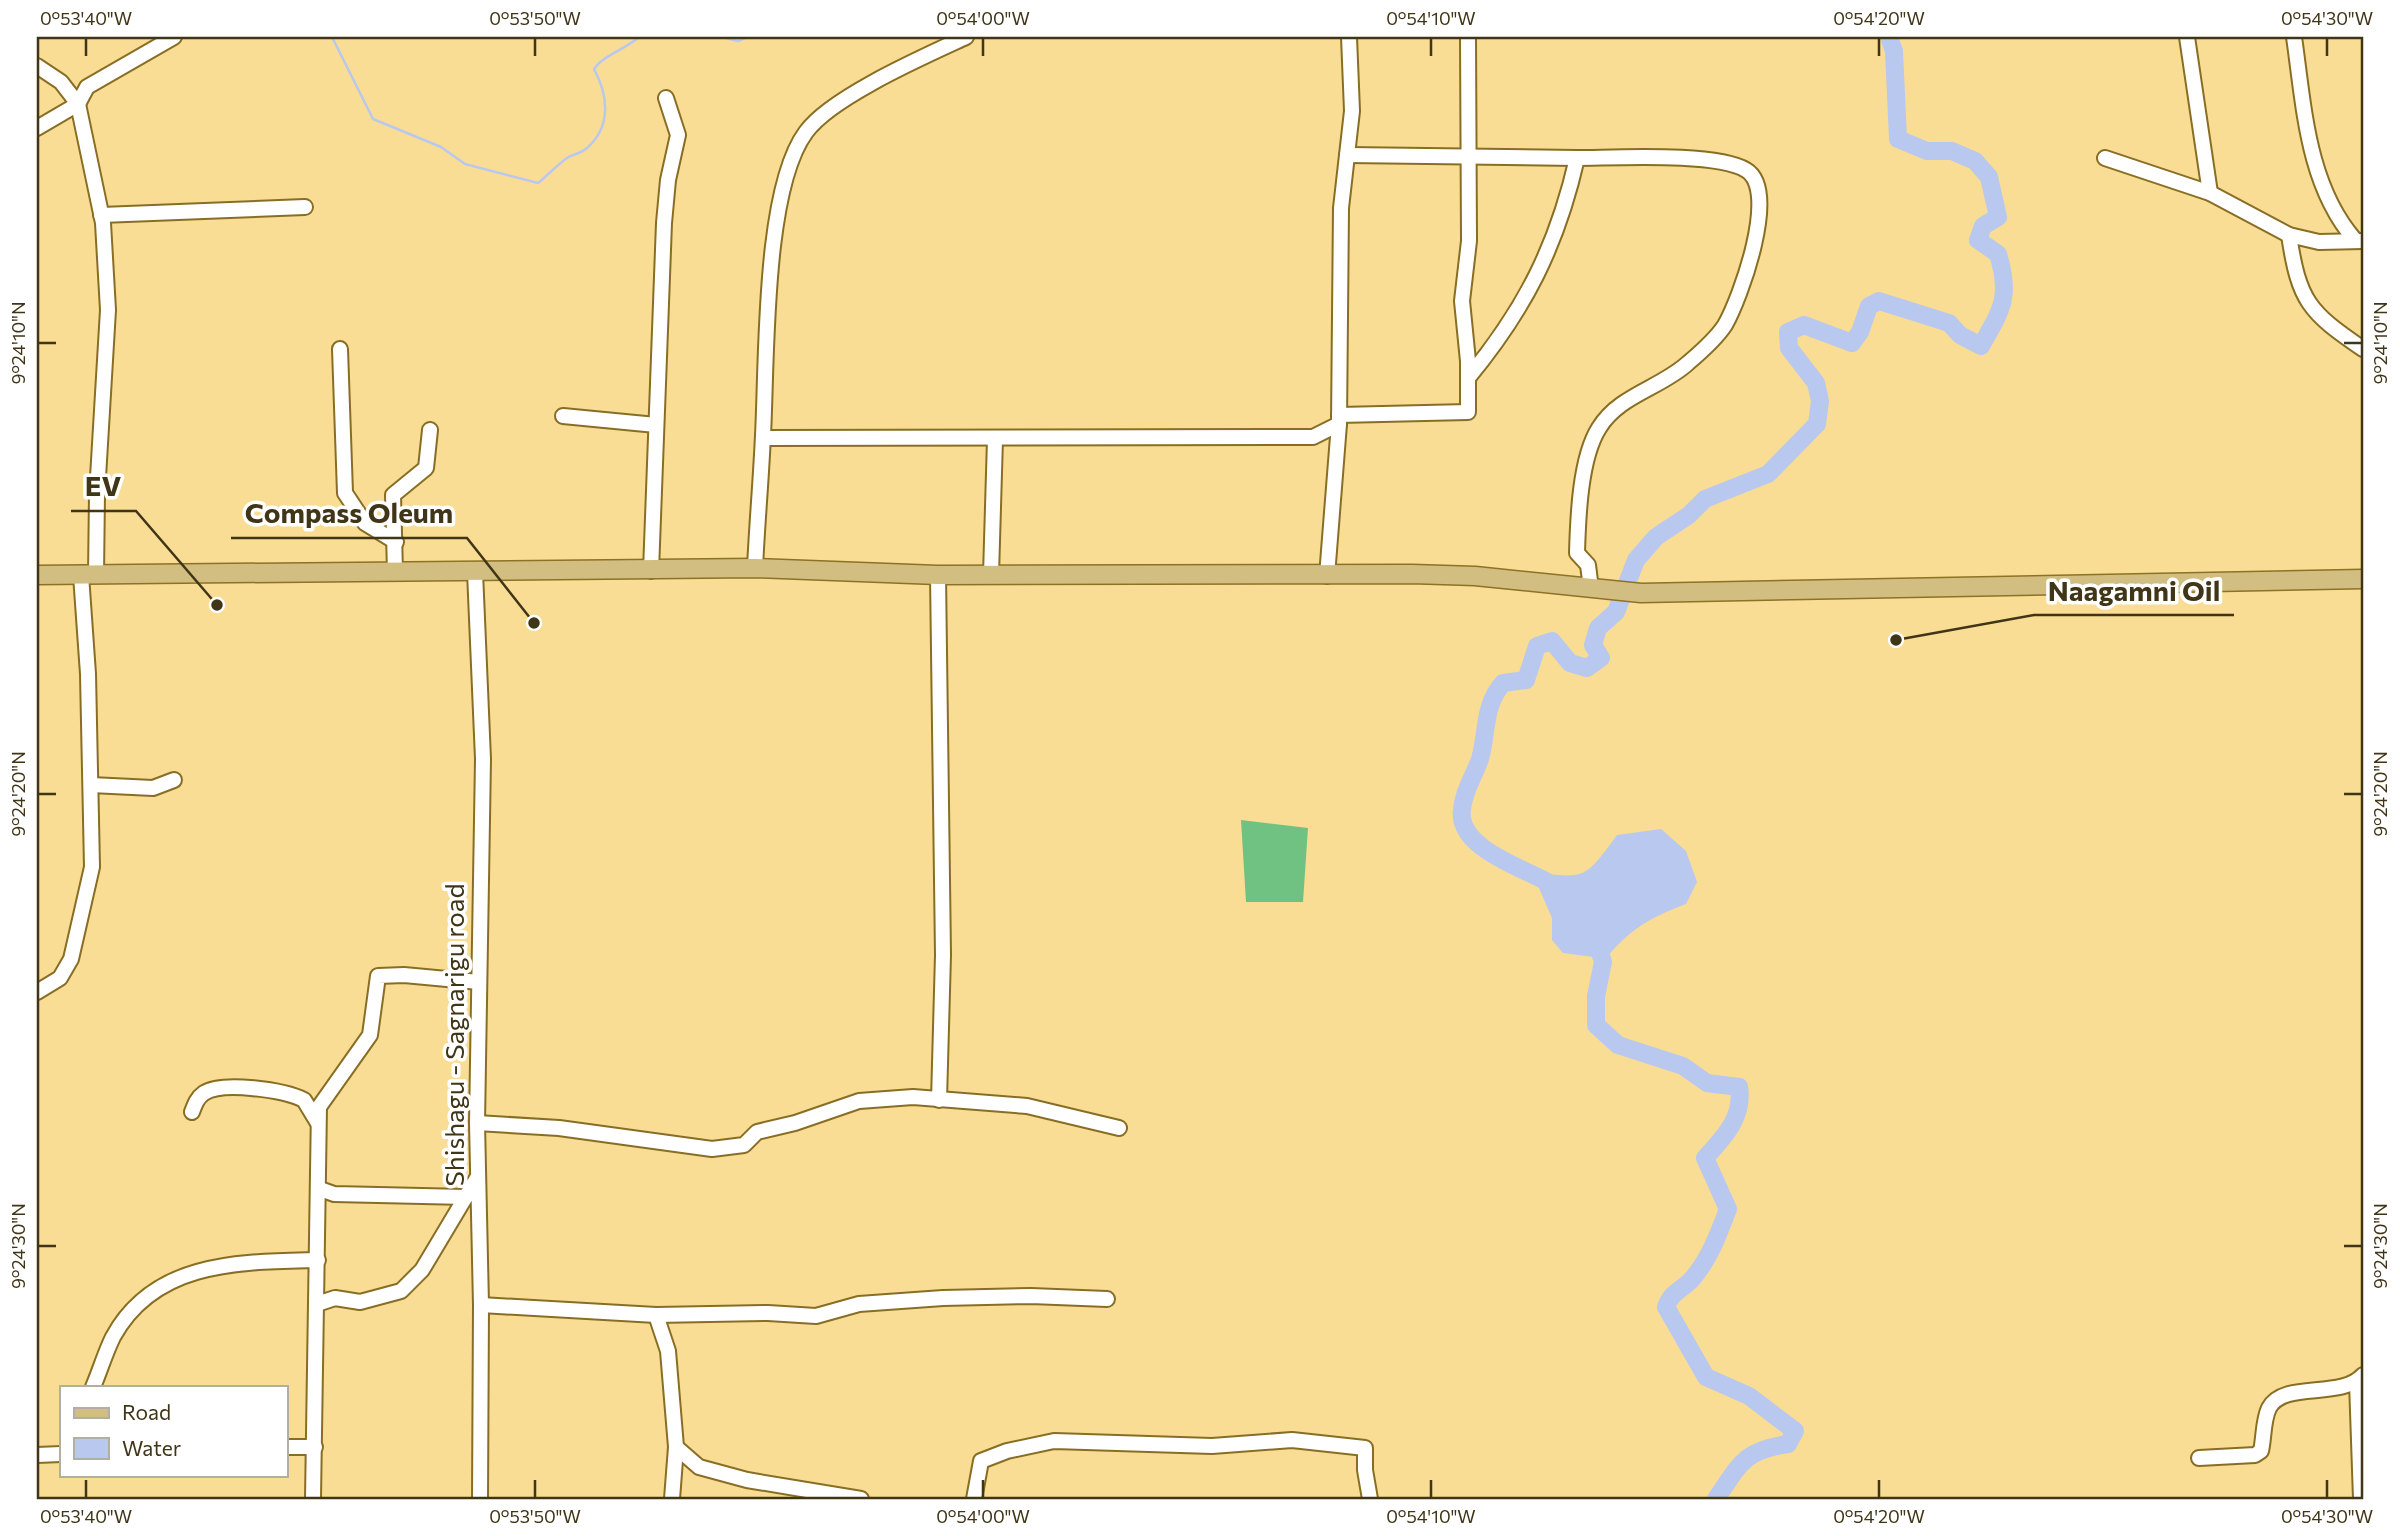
<svg xmlns="http://www.w3.org/2000/svg" width="2400" height="1536" viewBox="0 0 2400 1536" font-family="Commissioner,sans-serif">
<style>
.green{fill:#70c282}
.water{fill:#b9c8ef}
.lines{fill:none;stroke-linecap:round;stroke-linejoin:round}
.stream{stroke:#b9c8ef;stroke-width:2.5}
.river{stroke:#b9c8ef;stroke-width:18}
.minor-casing{stroke:#886e24;stroke-width:18}
.major-casing{stroke:#8c7225;stroke-width:21}
.minor{stroke:#fff;stroke-width:14}
.major{stroke:#d3be81;stroke-width:18}
.ticks{fill:none;stroke:#403517;stroke-width:2.5}
.labels{text-anchor:middle;stroke-width:7;stroke-linejoin:round;paint-order:stroke}
.street-label{font-size:26px;fill:#403517;stroke:#fff}
.leader{fill:none;stroke:#403517;stroke-width:2.5}
.callout-dot{fill:#403517;stroke:#fff;stroke-width:2.5}
.callout-label{font-size:28px;text-anchor:middle;font-weight:bold;fill:#403517;stroke:#fff;stroke-width:7;stroke-linejoin:round;paint-order:stroke}
.neatline{fill:none;stroke:#403517;stroke-width:2.5}
.ticks-label{font-size:18px;text-anchor:middle;fill:#403517}
</style>
<rect width="100%" height="100%" fill="#f9dd94"/>
<path class="green" d="M1241 820 1308 828 1303 902H1246Z"/>
<path class="water" d="M1661 829 1686 851 1697 882 1686 904C1649 918 1628 930 1603 962L1594 957 1563 953 1552 940V918L1532 872C1586 879 1585 879 1617 835Z"/>
<g class="lines">
<g class="stream">
<path d="M332 37 373 119 441 147 465 164 538 183C548 175 557 165 567 158 573 154 582 153 587 148 612 126 608 95 594 69 602 56 624 50 639 37"/>
<path d="M722 37 738 41 747 37"/>
</g>
<g class="river">
<path d="M1551 884C1524 868 1456 848 1462 809 1464 790 1474 776 1480 759 1488 730 1483 706 1503 683L1526 680 1537 646 1552 641 1570 663 1587 668 1601 658 1593 645 1598 628 1616 612 1636 560 1656 537 1689 515 1705 499 1768 474 1817 424 1820 401 1816 383 1789 348 1788 332 1804 325 1852 343 1860 332 1869 306 1879 301 1949 323 1960 335 1981 346C2002 309 2011 297 1998 254L1978 240 1983 226 1998 217 1989 177 1975 161 1952 151H1927L1898 139 1894 51 1889 37"/>
<path d="M1596 940 1603 962 1596 996V1025L1618 1045 1683 1066 1707 1083 1739 1087C1744 1117 1724 1137 1705 1158L1728 1209C1719 1233 1709 1260 1692 1279 1682 1290 1671 1292 1666 1307L1706 1377 1749 1396 1795 1431 1788 1444C1744 1450 1740 1464 1716 1499"/>
</g>
<defs>
<g id="minor">
<path d="M2187 37 2210 193"/>
<path d="M2294 37C2304 106 2307 185 2355 240"/>
<path d="M37 66 61 82 78 104 103 223 108 310 97 494 96 575"/>
<path d="M37 128 78 104 87 87 174 37"/>
<path d="M1347 155 1577 158"/>
<path d="M2105 158 2210 193 2289 235 2319 242 2363 241"/>
<path d="M101 215 305 207"/>
<path d="M2289 235C2299 302 2309 312 2363 349"/>
<path d="M340 349 345 493 365 523 396 542"/>
<path d="M1468 378C1525 309 1557 246 1577 158 1614 158 1716 152 1746 170 1780 190 1740 299 1725 325 1716 339 1701 352 1688 363 1661 388 1619 395 1599 428 1580 458 1578 517 1577 553L1588 565 1591 589"/>
<path d="M1339 415 1468 412V361L1462 301 1469 241 1468 37"/>
<path d="M563 416 656 425"/>
<path d="M763 438 1313 437 1339 424"/>
<path d="M755 568C757 524 761 480 763 435 767 361 763 190 806 132 831 97 925 56 966 37"/>
<path d="M651 571 664 223 668 180 678 135 666 98"/>
<path d="M395 572 393 495 426 468 430 430"/>
<path d="M475 572 483 759 477 1123 481 1305 480 1499"/>
<path d="M938 575 943 955 939 1100"/>
<path d="M991 575 995 439"/>
<path d="M1327 576 1339 424 1341 208 1352 111 1349 37"/>
<path d="M91 785 153 788 174 780"/>
<path d="M37 992 60 978 71 959 92 867 88 674 81 575"/>
<path d="M192 1112C195 1104 197 1098 204 1093 223 1081 284 1090 304 1100L318 1123"/>
<path d="M477 1123 559 1128 712 1149 744 1145 757 1132 795 1123 859 1101 913 1097 1027 1106 1119 1128"/>
<path d="M320 1189 334 1194 466 1197"/>
<path d="M317 1304 335 1298 360 1302 401 1291 422 1270 477 1178"/>
<path d="M481 1305 656 1315 768 1313 816 1316 859 1304 943 1298 1031 1296 1107 1299"/>
<path d="M656 1315 668 1351 676 1447 699 1467 747 1480 861 1499"/>
<path d="M2357 1382 2361 1499"/>
<path d="M93 1387C100 1371 105 1353 113 1337 155 1260 241 1262 318 1260"/>
<path d="M285 1447H315"/>
<path d="M37 1455 61 1454"/>
<path d="M2199 1458 2255 1455 2261 1451C2264 1438 2263 1420 2269 1408 2284 1380 2341 1400 2363 1375"/>
<path d="M313 1499 319 1107 370 1035 378 976 404 975 479 982"/>
<path d="M672 1499 676 1447"/>
<path d="M974 1499 981 1461 1007 1451 1054 1441 1212 1446 1292 1440 1365 1448V1470L1370 1499"/>
</g>
<path id="major" d="M37 575 755 568 938 575 1412 574 1475 576 1641 593 2363 579"/>
</defs>
<use href="#minor" class="minor-casing"/>
<use href="#major" class="major-casing"/>
<use href="#minor" class="minor"/>
<use href="#major" class="major"/>
</g>
<path class="ticks" d="M86 38V56M535 38V56M983 38V56M1431 38V56M1879 38V56M2327 38V56M38 343H56M2344 343H2362M38 794H56M2344 794H2362M38 1246H56M2344 1246H2362M86 1480V1498M535 1480V1498M983 1480V1498M1431 1480V1498M1879 1480V1498M2327 1480V1498"/>
<g class="labels">
<g class="street-label">
<text transform="translate(455 1035) rotate(-90)" y="9">Shishagu - Sagnarigu road</text>
</g>
</g>
<path class="leader" d="M217 605L136 511H71M534 623L467 538H231M1896 640L2034 615H2234"/>
<g class="callout-dot">
<circle cx="217" cy="605" r="7"/>
<circle cx="534" cy="623" r="7"/>
<circle cx="1896" cy="640" r="7"/>
</g>
<g class="callout-label">
<text x="103" y="496">EV</text>
<text x="349" y="523">Compass Oleum</text>
<text x="2134" y="601">Naagamni Oil</text>
</g>
<rect width="2400" height="1536" fill="none" stroke="#ffffff" stroke-width="77"/>
<rect x="60" y="1386" width="228" height="91" fill="#ffffff" stroke="#b3aea2" stroke-width="2"/>
<rect x="74" y="1408" width="35" height="10" fill="#d3be81" stroke="#b3aea2" stroke-width="2"/>
<text x="122" y="1420" font-size="21" fill="#403517">Road</text>
<rect x="74" y="1438" width="35" height="21" fill="#b9c8ef" stroke="#b3aea2" stroke-width="2"/>
<text x="122" y="1456" font-size="21" fill="#403517">Water</text>
<rect x="38" y="38" width="2324" height="1460" class="neatline"/>
<g class="ticks-label">
<text x="86" y="25">0°53'40"W</text>
<text x="535" y="25">0°53'50"W</text>
<text x="983" y="25">0°54'00"W</text>
<text x="1431" y="25">0°54'10"W</text>
<text x="1879" y="25">0°54'20"W</text>
<text x="2327" y="25">0°54'30"W</text>
<text transform="translate(2381 343) rotate(-90)" y="6">9°24'10"N</text>
<text transform="translate(19 343) rotate(-90)" y="6">9°24'10"N</text>
<text transform="translate(2381 794) rotate(-90)" y="6">9°24'20"N</text>
<text transform="translate(19 794) rotate(-90)" y="6">9°24'20"N</text>
<text transform="translate(2381 1246) rotate(-90)" y="6">9°24'30"N</text>
<text transform="translate(19 1246) rotate(-90)" y="6">9°24'30"N</text>
<text x="86" y="1523">0°53'40"W</text>
<text x="535" y="1523">0°53'50"W</text>
<text x="983" y="1523">0°54'00"W</text>
<text x="1431" y="1523">0°54'10"W</text>
<text x="1879" y="1523">0°54'20"W</text>
<text x="2327" y="1523">0°54'30"W</text>
</g>
</svg>
